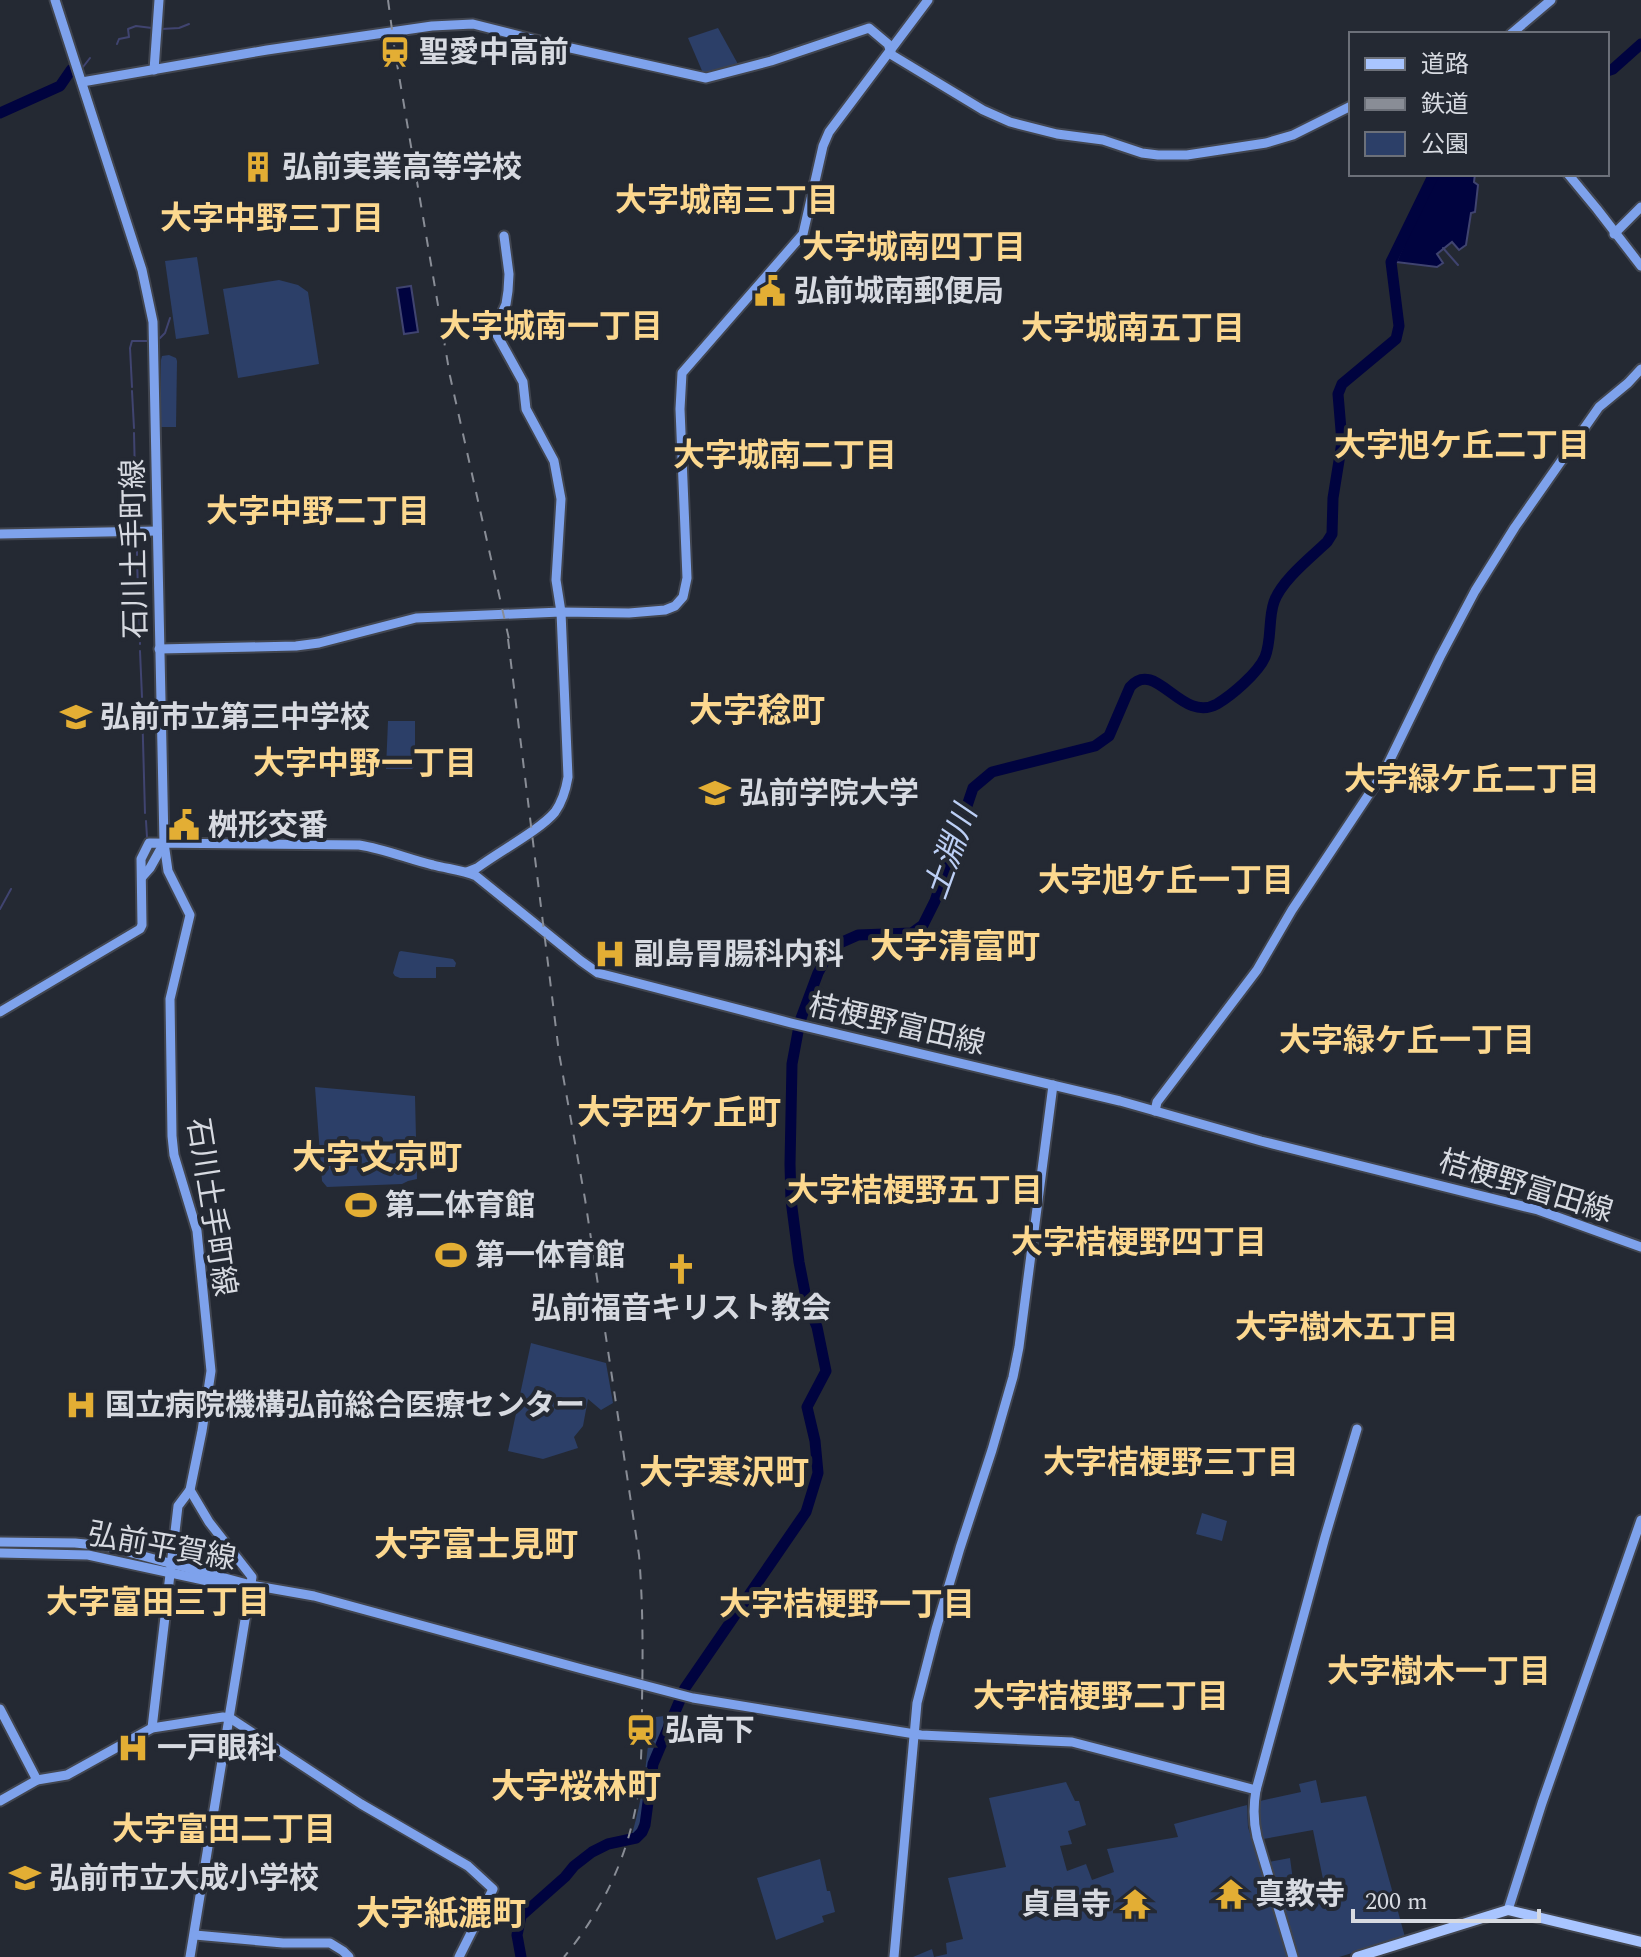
<svg xmlns="http://www.w3.org/2000/svg" width="1641" height="1957" viewBox="0 0 1641 1957" font-family="Spectral,'Noto Sans JP',serif">
<style>
.green{fill:#2c3f68}
.water{fill:#00033f;stroke:#404470;stroke-width:2}
.lines{fill:none;stroke-linecap:round;stroke-linejoin:round}
.stream{stroke:#404470;stroke-width:2}
.river{stroke:#00033f;stroke-width:11}
.secondary-casing{stroke:#41454f;stroke-width:13}
.primary-casing{stroke:#41454f;stroke-width:14}
.secondary{stroke:#7ea2ec;stroke-width:9}
.primary{stroke:#a9c5ff;stroke-width:10}
.rail{stroke:#898d96;stroke-width:2;stroke-dasharray:10 10;stroke-linecap:butt}
.labels{text-anchor:middle;stroke-width:8;stroke-linejoin:round;paint-order:stroke}
.poi-label{font-size:30px;font-weight:bold;fill:#d7dae1;stroke:#242933;text-anchor:start}
.street-label{font-size:30px;fill:#d7dae1;stroke:#242933}
.neighbourhood-label{font-size:32px;font-weight:bold;fill:#fcd88f;stroke:#242933}
.water-label{font-size:32px;font-style:italic;fill:#bccff5;stroke:#242933}
.quarter-label{font-size:34px;font-weight:bold;fill:#fcd88f;stroke:#242933}
</style>
<rect width="100%" height="100%" fill="#242933"/>
<g class="green">
<path d="M718 28 739 66 703 73 688 38Z"/>
<path d="M197 257 209 334 176 339 165 261Z"/>
<path d="M279 280 298 285 308 292 319 364 238 378 223 289Z"/>
<path d="M169 355 176 358 177 361 176 427H161V360L162 356Z"/>
<path d="M388 721H415V766L412 769H386Z"/>
<path d="M401 951 453 959 456 963 455 967H436V978H400L395 976 393 973 399 952Z"/>
<path d="M315 1087 415 1096 417 1179 408 1181 402 1184 327 1187 322 1181Z"/>
<path d="M531 1343 606 1363 613 1403 601 1410 588 1399 583 1426 574 1437 578 1448 543 1459 508 1451Z"/>
<path d="M1202 1513 1227 1521 1222 1541 1196 1534Z"/>
<path d="M664 1716C664 1734 656 1748 651 1765 645 1788 647 1812 635 1833L632 1834C643 1797 647 1760 650 1722L656 1717Z"/>
<path d="M1316 1780 1321 1803 1366 1796 1405 1937 1339 1957H1297L1269 1862 1290 1858 1294 1888 1324 1884 1313 1830 1263 1839 1260 1825V1801L1301 1792 1299 1784Z"/>
<path d="M1066 1782 1075 1801H1079L1086 1825 1068 1831 1072 1844 1060 1846 1067 1871 1086 1864 1092 1880 1114 1872 1107 1849 1178 1837 1174 1824 1247 1805 1248 1827 1288 1957H913L932 1949 934 1957 947 1954 946 1943 963 1939 948 1878 1006 1867 989 1798Z"/>
<path d="M820 1859 827 1891H830L835 1912 822 1916 824 1922 776 1940 757 1878Z"/>
</g>
<g class="water">
<path d="M1435 174H1475L1474 182 1478 185 1475 212 1471 213 1466 245 1459 250 1452 242 1437 254 1443 263 1437 267 1396 262Z"/>
<path d="M411 286 418 332 404 334 397 288Z"/>
</g>
<g class="lines">
<g class="stream">
<path d="M161 29 179 28 189 24"/>
<path d="M117 44 119 39 129 37 128 29 136 26 152 28"/>
<path d="M80 68 83 67 90 58"/>
<path d="M1443 248 1458 265"/>
<path d="M160 338 165 333 170 318"/>
<path d="M132 387 130 348 132 341H148"/>
<path d="M132 391 134 428"/>
<path d="M134 433 135 476"/>
<path d="M135 480 136 527"/>
<path d="M137 538V555"/>
<path d="M137 561 140 644"/>
<path d="M140 651 142 697"/>
<path d="M142 705 145 813"/>
<path d="M146 821 147 837"/>
<path d="M0 909 11 889"/>
</g>
<g class="river">
<path d="M1607 71 1613 69 1641 44"/>
<path d="M0 113 60 86 71 70"/>
<path d="M521 1957 517 1935 521 1916 565 1877 574 1866 592 1852 608 1844 636 1838 642 1832 645 1825 653 1764 685 1688 806 1512 818 1473 815 1441 807 1407 826 1371 817 1327 807 1303 799 1262 791 1200 790 1164 792 1064 800 1021 818 973 831 949 840 943 858 935 912 933 923 925 935 901 973 788 992 772 1095 746 1109 736 1130 687C1156 657 1181 724 1217 704 1232 695 1258 673 1265 657 1272 640 1268 619 1274 602 1281 581 1310 558 1327 542L1332 534 1333 498 1342 442 1338 394 1342 384 1396 339 1399 326 1391 262 1434 174"/>
</g>
<defs>
<g id="secondary">
<path d="M55 0 142 270 153 322 164 843 168 871 190 915 170 999 172 1136 174 1155 197 1231 211 1371 202 1431 190 1490 209 1522 252 1577 190 1957"/>
<path d="M1511 34 1551 0"/>
<path d="M154 70 159 0"/>
<path d="M82 82 267 50 432 26 473 24 548 43 706 78 771 61 869 28 888 44 892 55 983 110 1010 122 1057 134 1103 140 1142 153 1158 155H1187L1266 143 1293 135 1351 106"/>
<path d="M1568 174 1597 209 1641 266"/>
<path d="M1614 234 1641 207"/>
<path d="M0 534 157 531"/>
<path d="M159 649 296 646 319 643 416 618 561 612 629 613 665 610 675 606 683 597 687 578 680 409 682 373 803 234 823 146 829 132 928 0"/>
<path d="M467 872 477 868C498 852 540 830 555 812 562 802 566 789 568 777L561 612 556 580 561 499 554 461 526 409 523 382 497 335 499 320 506 304 508 291 509 274 504 236"/>
<path d="M142 877 150 868 164 843"/>
<path d="M0 1012 140 929 142 925 141 859 149 843 359 845C385 849 408 859 433 865 448 869 463 870 476 876L581 961 598 973 614 977 791 1023 1120 1101 1261 1141 1538 1210 1641 1247"/>
<path d="M1155 1111 1157 1102 1257 970 1292 910 1385 770 1440 657 1475 591 1515 527 1599 407 1628 383 1641 369"/>
<path d="M0 1542 75 1543 106 1546 251 1585 314 1596 582 1669 693 1698 921 1735 1072 1742 1256 1790"/>
<path d="M0 1553 88 1555 208 1581 241 1585"/>
<path d="M0 1709 37 1780"/>
<path d="M152 1728 178 1506 190 1490"/>
<path d="M0 1801 37 1780 67 1775 152 1728 223 1717 230 1718 361 1804 468 1866 493 1889 459 1957"/>
<path d="M1508 1910 1542 1803 1641 1520"/>
<path d="M195 1935 283 1943H330L343 1951 349 1957"/>
<path d="M894 1957 917 1703 936 1629 960 1548 992 1450 1013 1377 1019 1347 1053 1085"/>
<path d="M1293 1957 1257 1837C1253 1820 1253 1807 1256 1790L1325 1537 1357 1429"/>
</g>
<path id="primary" d="M1357 1957 1508 1910 1641 1942"/>
</defs>
<use href="#secondary" class="secondary-casing"/>
<use href="#primary" class="primary-casing"/>
<use href="#secondary" class="secondary"/>
<use href="#primary" class="primary"/>
<g class="rail">
<path d="M388 0 395 52 450 376 511 648"/>
<path d="M508 639 559 1053 585 1199 639 1555C643 1603 643 1652 642 1701 642 1737 642 1775 635 1811 624 1865 599 1915 564 1957"/>
</g>
</g>
<defs>
<symbol id="station-bare" viewBox="-9 -9 18 18"><path d="M-3-6H3Q5-6 5-4V2Q5 4 3 4L4.5 6H3L1.5 4h-3L-3 6H-4.5L-3 4Q-5 4-5 2V-4Q-5-6-3-6ZM-3.5-4v3h7v-3ZM-3.5 1v1.5H-2V1ZM2 1v1.5H3.5V1Z" fill="#e3ae34" stroke="#242933" stroke-width="2.5" paint-order="stroke"/></symbol>
<symbol id="building-bare" viewBox="-9 -9 18 18"><path d="M-4-6H4V6H1V3H-1V6H-4ZM-2.5-4.3h1.7v1.8h-1.7ZM.8-4.3h1.7v1.8H.8ZM-2.5-1h1.7V.8h-1.7ZM.8-1h1.7V.8H.8Z" fill="#e3ae34" stroke="#242933" stroke-width="2.5" paint-order="stroke"/></symbol>
<symbol id="civic-bare" viewBox="-9 -9 18 18"><path d="M-.6-6.5H3V-4.5H.6V-3L4-1V1h2V6H-6V1h2V-1L-.6-3ZM-1.2 2.5V6h2.4V2.5Z" fill="#e3ae34" stroke="#242933" stroke-width="2.5" paint-order="stroke"/></symbol>
<symbol id="school-bare" viewBox="-9 -9 18 18"><path d="M0-5L7-2L0 1L-7-2ZM-4 1L0 2.5L4 1V4Q0 6-4 4Z" fill="#e3ae34" stroke="#242933" stroke-width="2.5" paint-order="stroke"/></symbol>
<symbol id="university-bare" viewBox="-9 -9 18 18"><path d="M0-5L7-2L0 1L-7-2ZM-4 1L0 2.5L4 1V4Q0 6-4 4Z" fill="#e3ae34" stroke="#242933" stroke-width="2.5" paint-order="stroke"/></symbol>
<symbol id="hospital-bare" viewBox="-9 -9 18 18"><path d="M-5-5h3v3.5h4V-5h3V5h-3V1.5h-4V5h-3Z" fill="#e3ae34" stroke="#242933" stroke-width="2.5" paint-order="stroke"/></symbol>
<symbol id="stadium-bare" viewBox="-9 -9 18 18"><path d="M0-5a6.5 5 0 1 0 0 10a6.5 5 0 1 0 0-10ZM-3.5-1.8h7v3.6h-7Z" fill="#e3ae34" stroke="#242933" stroke-width="2.5" paint-order="stroke"/></symbol>
<symbol id="church-bare" viewBox="-9 -9 18 18"><path d="M-1.2-6h2.4v3.5h3.3v2.4h-3.3V6h-2.4V-.1h-3.3v-2.4h3.3Z" fill="#e3ae34" stroke="#242933" stroke-width="2.5" paint-order="stroke"/></symbol>
<symbol id="temple-bare" viewBox="-9 -9 18 18"><path d="M0-6L5-2H3V0L6.5 2.5H4V6H1.5V3h-3V6H-4V2.5H-6.5L-3 0V-2H-5Z" fill="#e3ae34" stroke="#242933" stroke-width="2.5" paint-order="stroke"/></symbol>
</defs>
<g fill-rule="evenodd">
<use href="#station-bare" x="373" y="30" width="44" height="44"/>
<use href="#building-bare" x="236" y="145" width="44" height="44"/>
<use href="#civic-bare" x="748" y="269" width="44" height="44"/>
<use href="#school-bare" x="54" y="695" width="44" height="44"/>
<use href="#university-bare" x="693" y="771" width="44" height="44"/>
<use href="#civic-bare" x="162" y="803" width="44" height="44"/>
<use href="#hospital-bare" x="588" y="932" width="44" height="44"/>
<use href="#stadium-bare" x="339" y="1183" width="44" height="44"/>
<use href="#stadium-bare" x="429" y="1233" width="44" height="44"/>
<use href="#church-bare" x="659" y="1247" width="44" height="44"/>
<use href="#hospital-bare" x="59" y="1383" width="44" height="44"/>
<use href="#station-bare" x="619" y="1708" width="44" height="44"/>
<use href="#hospital-bare" x="111" y="1726" width="44" height="44"/>
<use href="#school-bare" x="3" y="1856" width="44" height="44"/>
<use href="#temple-bare" x="1209" y="1872" width="44" height="44"/>
<use href="#temple-bare" x="1113" y="1882" width="44" height="44"/>
</g>
<g class="labels">
<g class="poi-label">
<text x="419" y="62">聖愛中高前</text>
<text x="282" y="177">弘前実業高等学校</text>
<text x="794" y="301">弘前城南郵便局</text>
<text x="100" y="727">弘前市立第三中学校</text>
<text x="739" y="803">弘前学院大学</text>
<text x="208" y="835">桝形交番</text>
<text x="634" y="964">副島胃腸科内科</text>
<text x="385" y="1215">第二体育館</text>
<text x="475" y="1265">第一体育館</text>
<text x="681" y="1318" text-anchor="middle">弘前福音キリスト教会</text>
<text x="105" y="1415">国立病院機構弘前総合医療センター</text>
<text x="665" y="1740">弘高下</text>
<text x="157" y="1758">一戸眼科</text>
<text x="49" y="1888">弘前市立大成小学校</text>
<text x="1255" y="1904">真教寺</text>
<text x="1111" y="1914" text-anchor="end">貞昌寺</text>
</g>
<g class="street-label">
<text transform="translate(134 549) rotate(-91)" y="10">石川土手町線</text>
<text transform="translate(897 1024) rotate(13)" y="10">桔梗野富田線</text>
<text transform="translate(1526 1186) rotate(17)" y="10">桔梗野富田線</text>
<text transform="translate(212 1207) rotate(81)" y="10">石川土手町線</text>
<text transform="translate(162 1546) rotate(10)" y="10">弘前平賀線</text>
</g>
<g class="neighbourhood-label">
<text x="727" y="211">大字城南三丁目</text>
<text x="272" y="229">大字中野三丁目</text>
<text x="914" y="258">大字城南四丁目</text>
<text x="551" y="337">大字城南一丁目</text>
<text x="1133" y="339">大字城南五丁目</text>
<text x="1462" y="456">大字旭ケ丘二丁目</text>
<text x="785" y="466">大字城南二丁目</text>
<text x="318" y="522">大字中野二丁目</text>
<text x="365" y="774">大字中野一丁目</text>
<text x="1472" y="790">大字緑ケ丘二丁目</text>
<text x="1166" y="891">大字旭ケ丘一丁目</text>
<text x="1407" y="1051">大字緑ケ丘一丁目</text>
<text x="915" y="1201">大字桔梗野五丁目</text>
<text x="1139" y="1253">大字桔梗野四丁目</text>
<text x="1347" y="1338">大字樹木五丁目</text>
<text x="1171" y="1473">大字桔梗野三丁目</text>
<text x="158" y="1613">大字富田三丁目</text>
<text x="847" y="1615">大字桔梗野一丁目</text>
<text x="1439" y="1682">大字樹木一丁目</text>
<text x="1101" y="1707">大字桔梗野二丁目</text>
<text x="224" y="1840">大字富田二丁目</text>
</g>
<g class="water-label">
<text transform="translate(950 852) rotate(-70)" y="11">土淵川</text>
</g>
<g class="quarter-label">
<text x="757" y="722">大字稔町</text>
<text x="955" y="958">大字清富町</text>
<text x="679" y="1124">大字西ケ丘町</text>
<text x="377" y="1169">大字文京町</text>
<text x="724" y="1484">大字寒沢町</text>
<text x="476" y="1556">大字富士見町</text>
<text x="576" y="1798">大字桜林町</text>
<text x="441" y="1925">大字紙漉町</text>
</g>
</g>
<rect x="1349" y="32" width="260" height="144" fill="#242933" stroke="#6c7079" stroke-width="2"/>
<rect x="1365" y="58" width="40" height="12" fill="#a9c5ff" stroke="#6c7079" stroke-width="2"/>
<text x="1421" y="72" font-size="24" fill="#d7dae1">道路</text>
<rect x="1365" y="98" width="40" height="12" fill="#898d96" stroke="#6c7079" stroke-width="2"/>
<text x="1421" y="112" font-size="24" fill="#d7dae1">鉄道</text>
<rect x="1365" y="132" width="40" height="24" fill="#2c3f68" stroke="#6c7079" stroke-width="2"/>
<text x="1421" y="152" font-size="24" fill="#d7dae1">公園</text>
<path d="M1353 1909v12h186v-12" fill="none" stroke="#d7dae1" stroke-width="4"/>
<text x="1365" y="1909" font-size="24" fill="#d7dae1" stroke="#242933" stroke-width="6" paint-order="stroke">200 m</text>
</svg>
